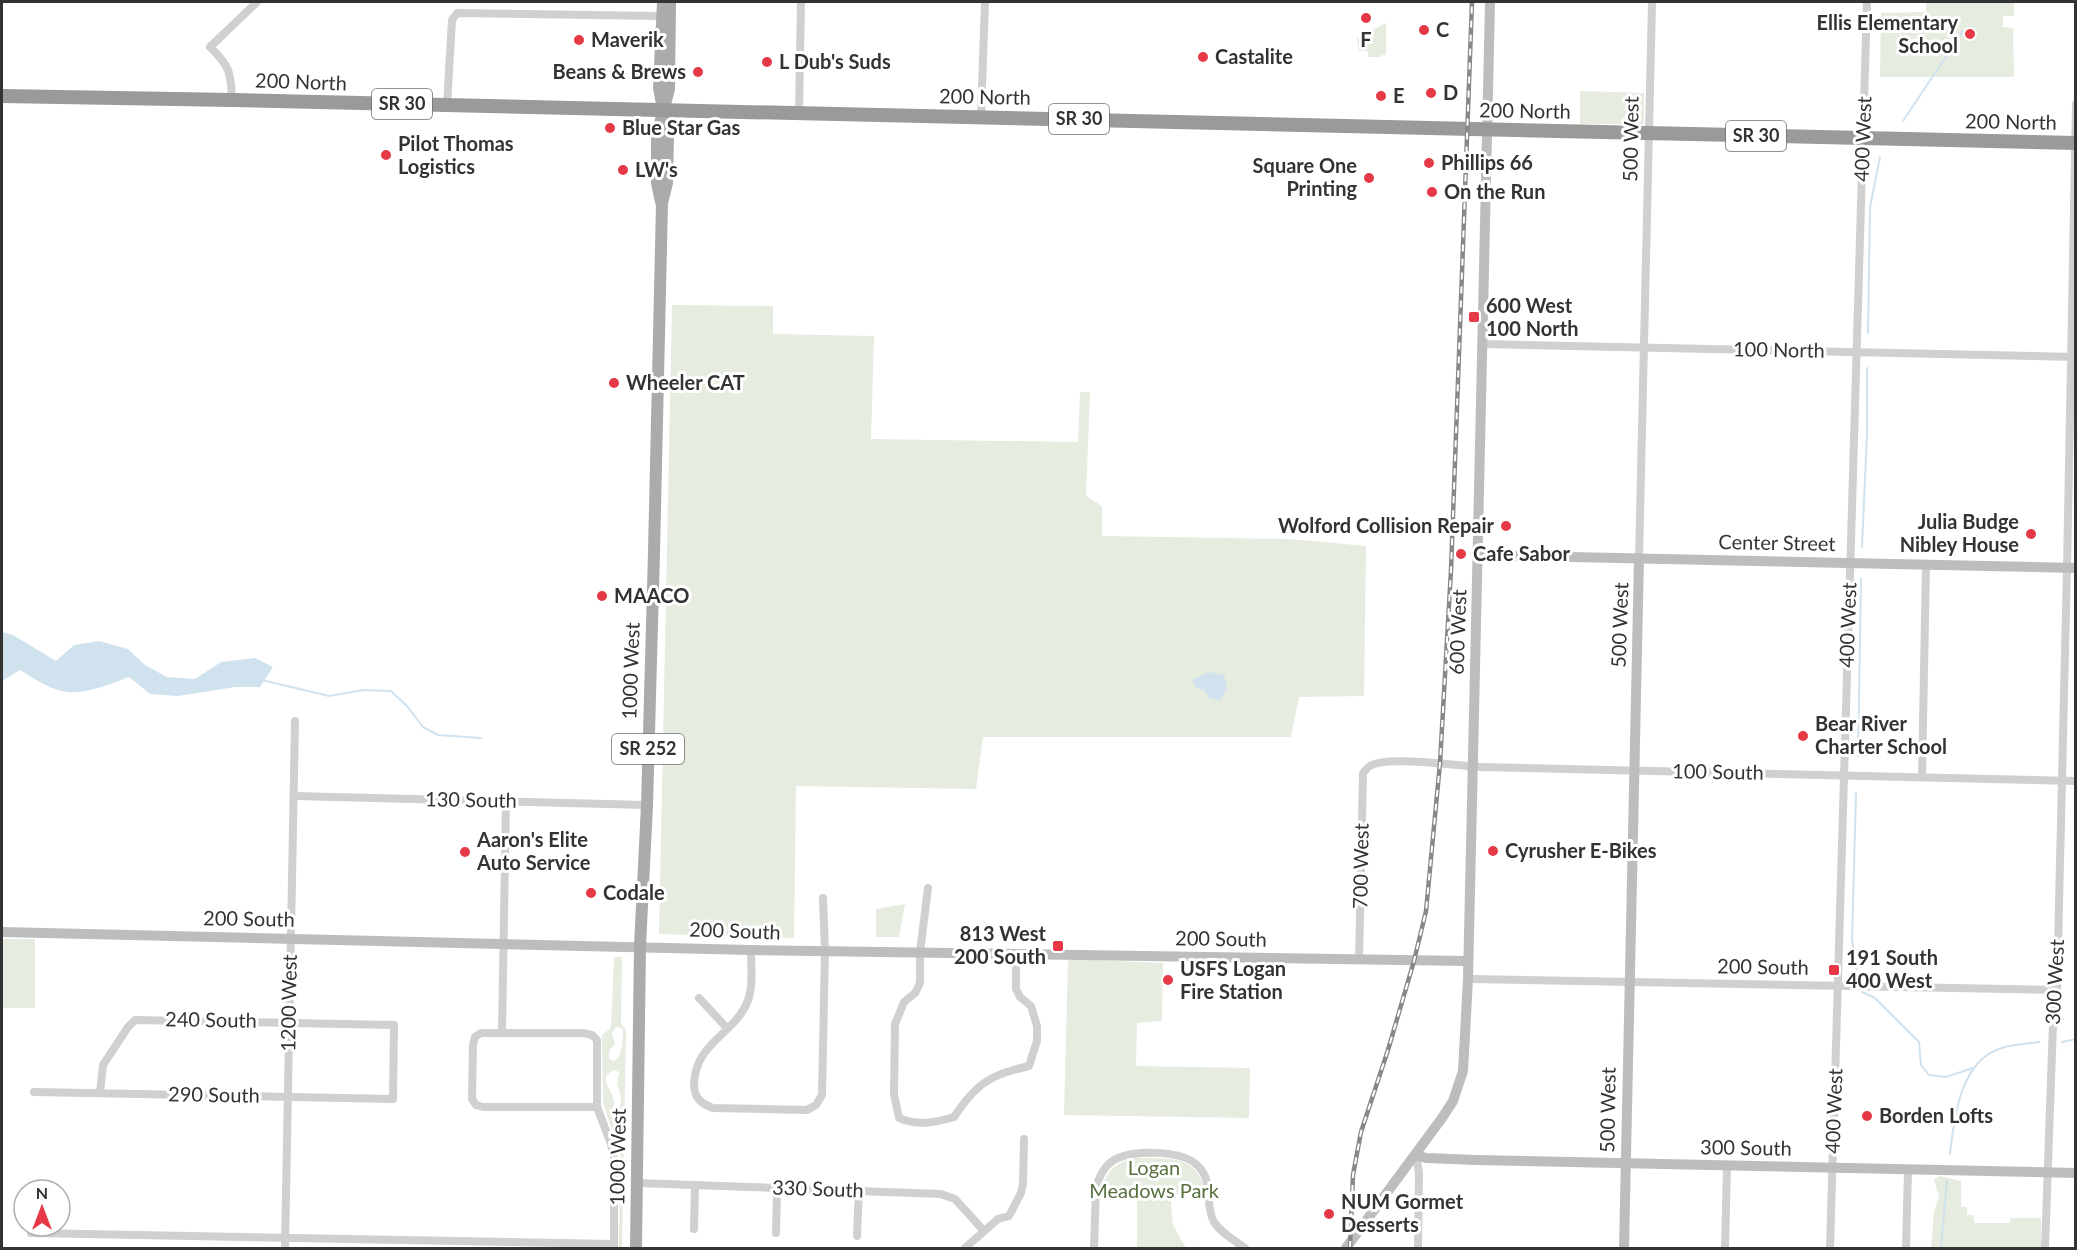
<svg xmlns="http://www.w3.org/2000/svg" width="2077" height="1250" viewBox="0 0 2077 1250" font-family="Lato,sans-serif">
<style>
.green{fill:#e6ecdf;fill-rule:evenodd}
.water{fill:#cfe2ee}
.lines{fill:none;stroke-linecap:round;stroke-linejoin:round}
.stream{stroke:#cfe2ee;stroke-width:2}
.street{stroke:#d0d0d0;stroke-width:8}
.secondary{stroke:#bdbdbd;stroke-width:10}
.primary{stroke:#ababab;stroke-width:12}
.highway{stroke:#9a9a9a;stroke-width:14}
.rail-casing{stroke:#888;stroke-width:4.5}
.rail{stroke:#fff;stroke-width:2;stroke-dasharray:7;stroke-linecap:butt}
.poi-dot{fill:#e63946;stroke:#fff;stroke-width:2}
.labels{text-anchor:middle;stroke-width:6;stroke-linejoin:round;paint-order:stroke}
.shield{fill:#fff;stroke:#707070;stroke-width:1.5}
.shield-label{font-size:18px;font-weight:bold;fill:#333}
.poi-label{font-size:20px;font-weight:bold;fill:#333;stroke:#fff;text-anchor:start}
.street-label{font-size:20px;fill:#333;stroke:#fff}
.park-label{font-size:20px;fill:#56703f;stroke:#fff}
</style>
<rect width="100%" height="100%" fill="#fff"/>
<g class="green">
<path d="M1926 2H2014V16H2003V27L2013 28 2014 77H1880L1881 13 1926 12Z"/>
<path d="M1386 23V55H1382L1381 57H1368V51H1359L1357 38Z"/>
<path d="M1580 91 1644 93V124H1580Z"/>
<path d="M672 305 773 306V334L874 336 871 439 1078 442 1080 392H1090L1086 496 1102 506V536L1290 539 1366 546 1364 696 1299 697 1291 737H983L976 789 796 786 794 938 659 934Z"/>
<path d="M905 904 899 937H876V909Z"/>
<rect x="2" y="939" width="33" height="69"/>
<path d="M614 957H622L621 1024 626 1030 622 1248H619L620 1156 603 1102 602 1035 611 1028ZM616 1027 621 1028 623 1030C622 1041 624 1055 614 1061L610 1060C607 1053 610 1049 615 1044L612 1033ZM615 1070 619 1072 617 1084 621 1097 619 1120 616 1122H613C610 1114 614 1111 614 1103 614 1091 595 1077 615 1070Z"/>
<path d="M1068 959 1163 963 1162 1021 1137 1023 1136 1066 1250 1068 1249 1118 1064 1115Z"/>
<path d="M1131 1158C1165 1159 1200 1152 1205 1195L1170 1194 1173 1225 1186 1248H1137V1193L1102 1192C1103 1174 1115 1164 1131 1158Z"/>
<path d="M1940 1176 1961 1181V1207H1967V1215H1974V1223H2010V1218H2041V1248H1931L1934 1211 1939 1197 1934 1179Z"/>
</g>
<g class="water">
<path d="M2 632 13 635 56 661 74 645 99 641 128 649 145 665 167 677 195 679 221 662 255 658 273 667 260 687H235L178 696 150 694 129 677C110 684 88 694 68 692 51 691 34 678 20 670L2 681Z"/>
<path d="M1209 672 1224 675 1227 688 1220 700 1209 698 1204 690 1196 688 1192 680Z"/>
</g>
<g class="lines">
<g class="stream">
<path d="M1903 121 1963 31"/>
<path d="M1868 333 1870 207 1880 157"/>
<path d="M1862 547 1867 434V368"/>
<path d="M262 680 329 696 364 690 391 691 407 706 423 727 438 735 481 738"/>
<path d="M1858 756 1861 579"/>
<path d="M1856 793 1852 940 1858 979"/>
<path d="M1862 992 1875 998 1919 1042 1921 1065 1929 1075 1946 1077 1973 1068"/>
<path d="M2062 1042 2076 1039"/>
<path d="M1950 1154C1954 1118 1960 1060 2002 1048 2014 1044 2027 1044 2039 1042"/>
<path d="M1941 1248 1947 1181"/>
</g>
<g class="street">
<path d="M232 100C231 73 230 66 210 47L257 2"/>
<path d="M447 106 452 20 457 13 661 16"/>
<path d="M799 113 801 2"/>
<path d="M981 117 985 2"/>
<path d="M1483 344 2074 357"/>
<path d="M1639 558 1652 2"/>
<path d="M1922 777 1926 565"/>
<path d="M295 796 647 805"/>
<path d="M928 888 920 952V983L915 993 904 1002 895 1024 894 1094 899 1118C918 1126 934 1123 954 1117 976 1084 989 1075 1029 1066L1037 1041V1026L1031 1006 1020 997 1016 989V954"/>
<path d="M751 950C751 966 754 990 746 1005 732 1035 694 1044 694 1086 695 1099 702 1104 713 1108L807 1110 816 1105 822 1095 825 951 823 898"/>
<path d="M1359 960 1363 773C1365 771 1367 768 1370 766 1387 755 1458 766 1480 767L2076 781"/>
<path d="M1468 979 2057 990"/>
<path d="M699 998 727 1028"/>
<path d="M481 1033H583L592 1035 597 1040V1107H483L476 1105 472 1099 473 1045 475 1037Z"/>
<path d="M502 1033 506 801"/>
<path d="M34 1092C154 1095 274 1096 393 1099L394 1025 135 1020 128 1027 103 1065 100 1093"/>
<path d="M597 1107 611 1144 614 1159V1247"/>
<path d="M1416 1155 1419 1173 1418 1248"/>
<path d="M637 1183 941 1194 955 1199 984 1231"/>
<path d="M694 1229 695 1185"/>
<path d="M31 1233 614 1244"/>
<path d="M776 1233 777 1187"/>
<path d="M857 1236 859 1190"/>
<path d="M285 1248 295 721"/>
<path d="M965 1248 998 1219 1009 1216 1021 1193 1023 1184 1024 1139"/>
<path d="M1094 1248 1096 1186C1100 1176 1104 1166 1114 1160 1132 1149 1183 1150 1198 1166 1214 1182 1204 1203 1214 1222 1221 1233 1235 1241 1245 1248"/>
<path d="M1725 1248 1727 1166"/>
<path d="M1830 1248 1867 2"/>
<path d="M1906 1248 1908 1170"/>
<path d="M2045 1248 2053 1024 2057 990 2067 568 2076 104"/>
</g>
<g class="secondary">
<path d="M1479 555 2076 568"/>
<path d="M2 932 751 950 1468 961"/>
<path d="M1416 1155 1426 1158 1476 1160 2076 1173"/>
<path d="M1346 1248 1442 1118 1453 1101 1463 1071 1468 979 1490 2"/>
<path d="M1624 1248 1639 558"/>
</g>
<g class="primary">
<path d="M661 202 657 183V135L669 89 670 2"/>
<path d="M636 1248 640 946 647 805 654 552 662 203 667 183 668 135 659 88 663 2"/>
</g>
<path class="highway" d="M2 96 232 100 2076 143"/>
<defs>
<path id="rail" d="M1350 1248 1353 1175 1361 1132 1388 1050 1414 961 1426 911 1440 763 1451 570 1472 2"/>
</defs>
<use href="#rail" class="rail-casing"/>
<use href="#rail" class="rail"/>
</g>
<g class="poi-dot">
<circle cx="1366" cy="18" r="6"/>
<circle cx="1424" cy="30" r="6"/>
<circle cx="1970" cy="34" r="6"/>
<circle cx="579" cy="40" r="6"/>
<circle cx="1203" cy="57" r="6"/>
<circle cx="767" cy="62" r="6"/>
<circle cx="698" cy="72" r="6"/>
<circle cx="1431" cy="93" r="6"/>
<circle cx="1381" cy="96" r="6"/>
<circle cx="610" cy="128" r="6"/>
<circle cx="386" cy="155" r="6"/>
<circle cx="1429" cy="163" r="6"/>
<circle cx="623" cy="170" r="6"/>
<circle cx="1369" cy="178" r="6"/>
<circle cx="1432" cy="192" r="6"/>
<rect x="1468" y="311" width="12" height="12" rx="3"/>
<circle cx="614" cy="383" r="6"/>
<circle cx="1506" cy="526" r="6"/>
<circle cx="2031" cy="534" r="6"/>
<circle cx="1461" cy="554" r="6"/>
<circle cx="602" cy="596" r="6"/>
<circle cx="1803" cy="736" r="6"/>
<circle cx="1493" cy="851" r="6"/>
<circle cx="465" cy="852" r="6"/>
<circle cx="591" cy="893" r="6"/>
<rect x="1052" y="940" width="12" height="12" rx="3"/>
<rect x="1828" y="964" width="12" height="12" rx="3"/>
<circle cx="1168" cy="980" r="6"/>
<circle cx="1867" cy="1116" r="6"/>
<circle cx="1329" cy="1214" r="6"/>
</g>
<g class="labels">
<g class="shield">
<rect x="372" y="89" width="60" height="30" rx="4.5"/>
<rect x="1049" y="104" width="60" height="30" rx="4.5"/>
<rect x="1726" y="121" width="60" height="30" rx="4.5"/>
<rect x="612" y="734" width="72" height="30" rx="4.5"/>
</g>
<g class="shield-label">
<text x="402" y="110">SR 30</text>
<text x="1079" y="125">SR 30</text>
<text x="1756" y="142">SR 30</text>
<text x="648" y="755">SR 252</text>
</g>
<g class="poi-label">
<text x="1958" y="30" text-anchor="end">Ellis Elementary<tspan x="1958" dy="23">School</tspan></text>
<text x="1436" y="37">C</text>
<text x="591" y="47">Maverik</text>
<text x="1366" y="47" text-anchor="middle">F</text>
<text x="1215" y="64">Castalite</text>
<text x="779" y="69">L Dub's Suds</text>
<text x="686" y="79" text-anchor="end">Beans &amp; Brews</text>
<text x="1443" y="100">D</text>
<text x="1393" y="103">E</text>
<text x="622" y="135">Blue Star Gas</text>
<text x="398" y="151">Pilot Thomas<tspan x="398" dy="23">Logistics</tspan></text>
<text x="1441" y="170">Phillips 66</text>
<text x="1357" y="173" text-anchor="end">Square One<tspan x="1357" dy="23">Printing</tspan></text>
<text x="635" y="177">LW's</text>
<text x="1444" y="199">On the Run</text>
<text x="1486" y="313">600 West<tspan x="1486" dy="23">100 North</tspan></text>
<text x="626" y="390">Wheeler CAT</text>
<text x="2019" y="529" text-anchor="end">Julia Budge<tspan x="2019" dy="23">Nibley House</tspan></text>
<text x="1494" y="533" text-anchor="end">Wolford Collision Repair</text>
<text x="1473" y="561">Cafe Sabor</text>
<text x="614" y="603">MAACO</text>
<text x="1815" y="731">Bear River<tspan x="1815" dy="23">Charter School</tspan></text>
<text x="477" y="847">Aaron's Elite<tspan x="477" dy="23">Auto Service</tspan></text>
<text x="1505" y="858">Cyrusher E-Bikes</text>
<text x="603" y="900">Codale</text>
<text x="1046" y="941" text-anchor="end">813 West<tspan x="1046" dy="23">200 South</tspan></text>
<text x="1846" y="965">191 South<tspan x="1846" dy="23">400 West</tspan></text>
<text x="1180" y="976">USFS Logan<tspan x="1180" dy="23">Fire Station</tspan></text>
<text x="1879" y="1123">Borden Lofts</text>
<text x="1341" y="1209">NUM Gormet<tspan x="1341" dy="23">Desserts</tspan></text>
</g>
<g class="street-label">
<text transform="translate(301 82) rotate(2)" y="7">200 North</text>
<text transform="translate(985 97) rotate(1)" y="7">200 North</text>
<text transform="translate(1525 111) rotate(1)" y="7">200 North</text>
<text transform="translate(2011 122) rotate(1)" y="7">200 North</text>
<text transform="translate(1631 139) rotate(-89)" y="7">500 West</text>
<text transform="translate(1863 139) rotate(-88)" y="7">400 West</text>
<text transform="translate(1779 350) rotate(1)" y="7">100 North</text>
<text transform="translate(1777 543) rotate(1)" y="7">Center Street</text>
<text transform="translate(1620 625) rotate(-88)" y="7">500 West</text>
<text transform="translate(1848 625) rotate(-88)" y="7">400 West</text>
<text transform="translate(1458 632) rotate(-88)" y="7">600 West</text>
<text transform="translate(631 671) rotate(-88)" y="7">1000 West</text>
<text transform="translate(1718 772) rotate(1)" y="7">100 South</text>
<text transform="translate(471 800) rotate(1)" y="7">130 South</text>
<text transform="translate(1361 866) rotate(-89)" y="7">700 West</text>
<text transform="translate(249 919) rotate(1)" y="7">200 South</text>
<text transform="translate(735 931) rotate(2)" y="7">200 South</text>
<text transform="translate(1221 939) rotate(1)" y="7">200 South</text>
<text transform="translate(1763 967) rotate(1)" y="7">200 South</text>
<text transform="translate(2055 982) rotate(-87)" y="7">300 West</text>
<text transform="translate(289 1003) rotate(-89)" y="7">1200 West</text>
<text transform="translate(211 1020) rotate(1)" y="7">240 South</text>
<text transform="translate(214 1095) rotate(1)" y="7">290 South</text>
<text transform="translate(1608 1110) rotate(-89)" y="7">500 West</text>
<text transform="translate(1834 1111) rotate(-88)" y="7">400 West</text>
<text transform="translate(1746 1148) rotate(1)" y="7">300 South</text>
<text transform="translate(618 1157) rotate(-89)" y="7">1000 West</text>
<text transform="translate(818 1189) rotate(2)" y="7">330 South</text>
</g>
<g class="park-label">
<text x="1154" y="1175">Logan<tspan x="1154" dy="23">Meadows Park</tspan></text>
</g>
</g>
<rect width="2077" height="1250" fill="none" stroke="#333333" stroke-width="6"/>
<g transform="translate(42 1208)"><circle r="28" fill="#ffffff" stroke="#adadad" stroke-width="1.5"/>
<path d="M0-4.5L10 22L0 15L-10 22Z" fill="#e63946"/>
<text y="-9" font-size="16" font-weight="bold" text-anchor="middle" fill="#333333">N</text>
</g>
</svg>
